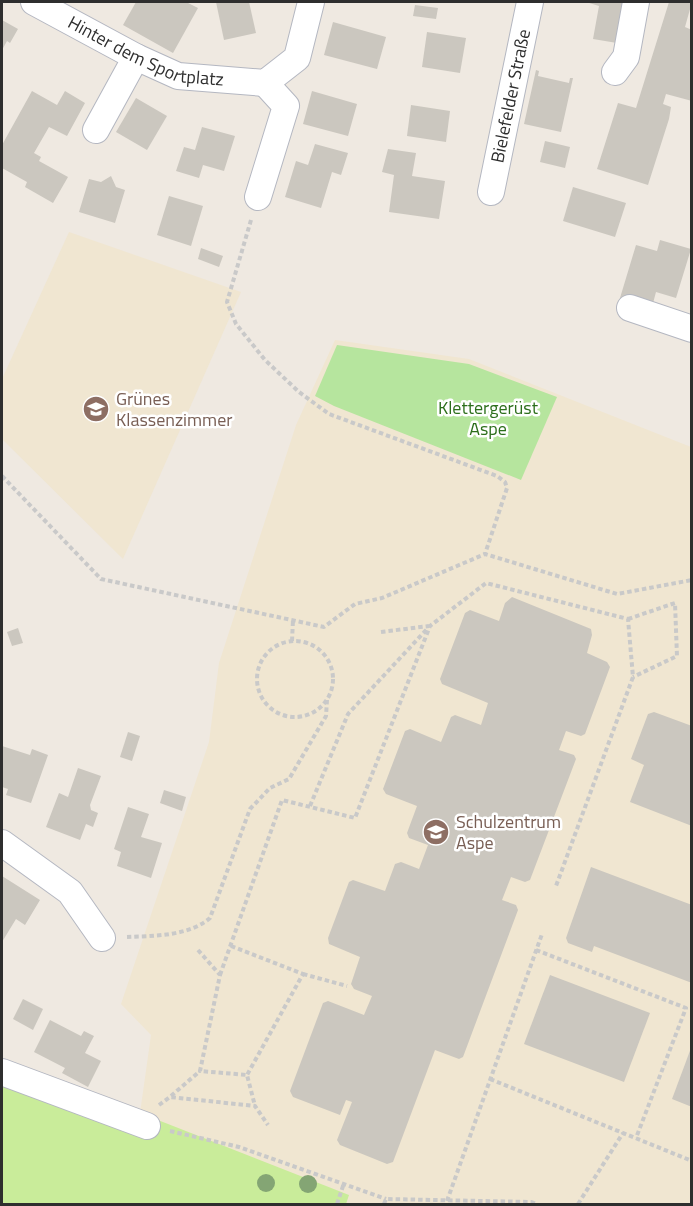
<svg xmlns="http://www.w3.org/2000/svg" width="693" height="1206" viewBox="0 0 693 1206" font-family="'Titillium Web',sans-serif">
<style>
.education{fill:#f0e6d1}
.green{fill:#b6e59e}
.pitch{fill:#c9ec9a}
.building{fill:#cbc7bf}
.lines{fill:none;stroke-linecap:round;stroke-linejoin:round}
.minor-casing{stroke:#b4b7c1;stroke-width:28}
.path{stroke:#c9c9c9;stroke-width:4;stroke-dasharray:4.5 3;stroke-linecap:butt}
.minor{stroke:#fff;stroke-width:26}
.tree{fill:#84a574}
.labels{text-anchor:middle;stroke-width:5;stroke-linejoin:round;paint-order:stroke}
.street-label{font-size:18px;fill:#2e2e2e;stroke:#fff}
.education-label{font-size:18px;fill:#785e54;stroke:#fff;text-anchor:start}
.park-label{font-size:18px;fill:#2c6e1b;stroke:#fff}
</style>
<rect width="100%" height="100%" fill="#efe9e1"/>
<g class="education">
<path d="M69 232 241 292 123 559 2 439V379Z"/>
<path d="M335 340 469 359 691 447V1204H346L140 1113 151 1035 121 1004 209 742 219 663 296 425Z"/>
</g>
<path class="green" d="M337 345 469 364 557 397 521 480 334 406 315 396Z"/>
<path class="pitch" d="M2 1069 140 1113 349 1195 346 1204H2Z"/>
<g class="building">
<path d="M136 2H186L198 8 173 53 123 25Z"/>
<path d="M216 2H249L256 33 224 40Z"/>
<path d="M586 2H624L617 43 593 39 599 6Z"/>
<path d="M669 2H692L685 27 692 30V101L666 94 663 104 671 107 669 119 648 185 597 169 618 103 636 108Z"/>
<path d="M415 5 438 8 436 19 413 16Z"/>
<path d="M2 20 18 29 10 43 7 41 2 50Z"/>
<path d="M333 22 386 37 377 69 324 55Z"/>
<path d="M427 32 466 38 460 73 422 67Z"/>
<path d="M536 70 539 71 538 76 569 83 570 78H573L561 132 524 124Z"/>
<path d="M32 91 57 105 65 91 85 103 67 136 49 127 34 153 41 157 39 161 68 177 53 203 25 187 27 182 2 168V145Z"/>
<path d="M312 91 357 104 348 136 303 124Z"/>
<path d="M136 98 167 116 147 150 116 132Z"/>
<path d="M411 105 450 111 446 142 407 136Z"/>
<path d="M202 127 235 136 224 171 203 165 199 178 176 171 184 147 195 150Z"/>
<path d="M545 141 570 147 565 168 540 162Z"/>
<path d="M315 144 348 153 341 175 332 172 321 208 285 197 296 161 308 165Z"/>
<path d="M388 149 416 153 412 176 445 181 439 219 389 212 394 175 382 172Z"/>
<path d="M111 176 116 187 125 190 115 223 79 212 89 179 101 182Z"/>
<path d="M573 187 626 203 615 237 563 221Z"/>
<path d="M169 196 203 206 191 246 157 235Z"/>
<path d="M660 240 691 249 676 298 656 292 652 307 620 298 636 245 657 251Z"/>
<path d="M201 248 223 256 219 267 198 259Z"/>
<path d="M512 597 591 629 592 635 587 653 607 662 610 667 585 734 581 736 566 731 559 750 574 755 576 759 530 880 525 882 511 877 502 900 516 905 518 910 463 1057 459 1059 435 1050 393 1162 387 1164 340 1145 337 1140 352 1102 346 1100 340 1115 293 1097 290 1091 323 1003 328 1001 364 1015 372 996 354 989 351 984 360 957 329 944 328 938 349 882 353 880 385 891 395 864 401 862 419 869 428 845 409 838 407 833 417 806 386 794 383 789 405 731 410 729 441 742 451 717 455 715 481 725 488 703 442 684 440 679 465 613 470 610 499 621 505 603Z"/>
<path d="M18 628 23 643 12 646 7 632Z"/>
<path d="M654 712 692 726V826L630 802 644 765 631 759 648 714Z"/>
<path d="M128 732 140 736 132 761 120 757Z"/>
<path d="M2 746 30 755 32 749 48 755 31 803 6 795 8 789 2 787Z"/>
<path d="M78 768 101 776 90 805 91 810 98 813 93 827 86 824 80 840 46 827 59 793 68 797Z"/>
<path d="M164 790 186 797 182 811 160 803Z"/>
<path d="M128 807 149 814 141 837 162 843 151 878 117 866 121 852 114 849Z"/>
<path d="M591 867 692 905V983L594 946 592 952 568 943 566 938Z"/>
<path d="M2 876 40 900 25 925 16 919 2 942Z"/>
<path d="M550 975 650 1013 624 1082 524 1044Z"/>
<path d="M23 999 43 1009 33 1030 13 1019Z"/>
<path d="M50 1020 81 1036 84 1031 94 1036 85 1053 101 1061 88 1087 62 1073 65 1068 34 1052Z"/>
<path d="M691 1048H692V1107L672 1099Z"/>
</g>
<g class="lines">
<defs>
<g id="minor">
<path id="s1" d="M34 2 136 57 178 76 265 83 297 58 311 2"/>
<path d="M615 72 626 57 636 2"/>
<path d="M96 130 136 57"/>
<path id="s2" d="M491 192 530 2"/>
<path d="M258 197 286 106 265 83"/>
<path d="M630 308 692 329"/>
<path d="M2 843 70 892 102 938"/>
<path d="M2 1072 147 1126"/>
</g>
</defs>
<use href="#minor" class="minor-casing"/>
<g class="path">
<path d="M251 220 227 302 236 324 265 360 299 392 329 414 497 476 505 482 507 488 485 554"/>
<path d="M2 476 101 579 324 627 355 604 382 598 485 554 617 594 692 580"/>
<path d="M628 619 675 603 677 656 633 677"/>
<path d="M381 632 429 626"/>
<path d="M292 641 293 620"/>
<circle cx="295" cy="679" r="38"/>
<path d="M310 806 348 714 427 629"/>
<path d="M127 937C154 936 189 936 210 918L250 809 270 788 289 779 326 716 327 700"/>
<path d="M231 946 303 974 247 1075"/>
<path d="M198 950 220 975 200 1071 247 1075 255 1106"/>
<path d="M536 950 686 1008 636 1138"/>
<path d="M303 974 347 986"/>
<path d="M220 975 282 800 355 818 430 626 486 583 628 619 633 677 556 886"/>
<path d="M490 1079 692 1161"/>
<path d="M171 1096 200 1071"/>
<path d="M159 1105 170 1097 255 1106 268 1125"/>
<path d="M170 1131 239 1147 386 1199"/>
<path d="M447 1201 542 934"/>
<path d="M337 1204 344 1183"/>
<path d="M384 1204 386 1199 531 1202 537 1204"/>
<path d="M578 1204 623 1133"/>
</g>
<use href="#minor" class="minor"/>
</g>
<g class="tree">
<circle cx="266" cy="1183" r="9"/>
<circle cx="308" cy="1184" r="9"/>
</g>
<defs>
<symbol id="school-disc" viewBox="-11 -11 22 22"><circle r="9.5" fill="#8d6e63" stroke="#fff"/><path d="M0-5L7-2L0 1L-7-2ZM-4 1L0 2.5L4 1V4Q0 6-4 4Z" fill="#fff"/></symbol>
</defs>
<g fill-rule="evenodd">
<use href="#school-disc" x="81" y="394" width="30" height="30"/>
<use href="#school-disc" x="421" y="817" width="30" height="30"/>
</g>
<g class="labels">
<g class="street-label">
<text dy="6" stroke="none"><textPath href="#s1" startOffset="124">Hinter dem Sportplatz</textPath></text>
<text dy="6" stroke="none"><textPath href="#s2" startOffset="98">Bielefelder Straße</textPath></text>
</g>
<g class="education-label">
<text x="116" y="405">Grünes<tspan x="116" dy="21">Klassenzimmer</tspan></text>
<text x="456" y="828">Schulzentrum<tspan x="456" dy="21">Aspe</tspan></text>
</g>
<g class="park-label">
<text x="488" y="414">Klettergerüst<tspan x="488" dy="21">Aspe</tspan></text>
</g>
</g>
<rect width="693" height="1206" fill="none" stroke="#2e2e2e" stroke-width="6"/>
</svg>
